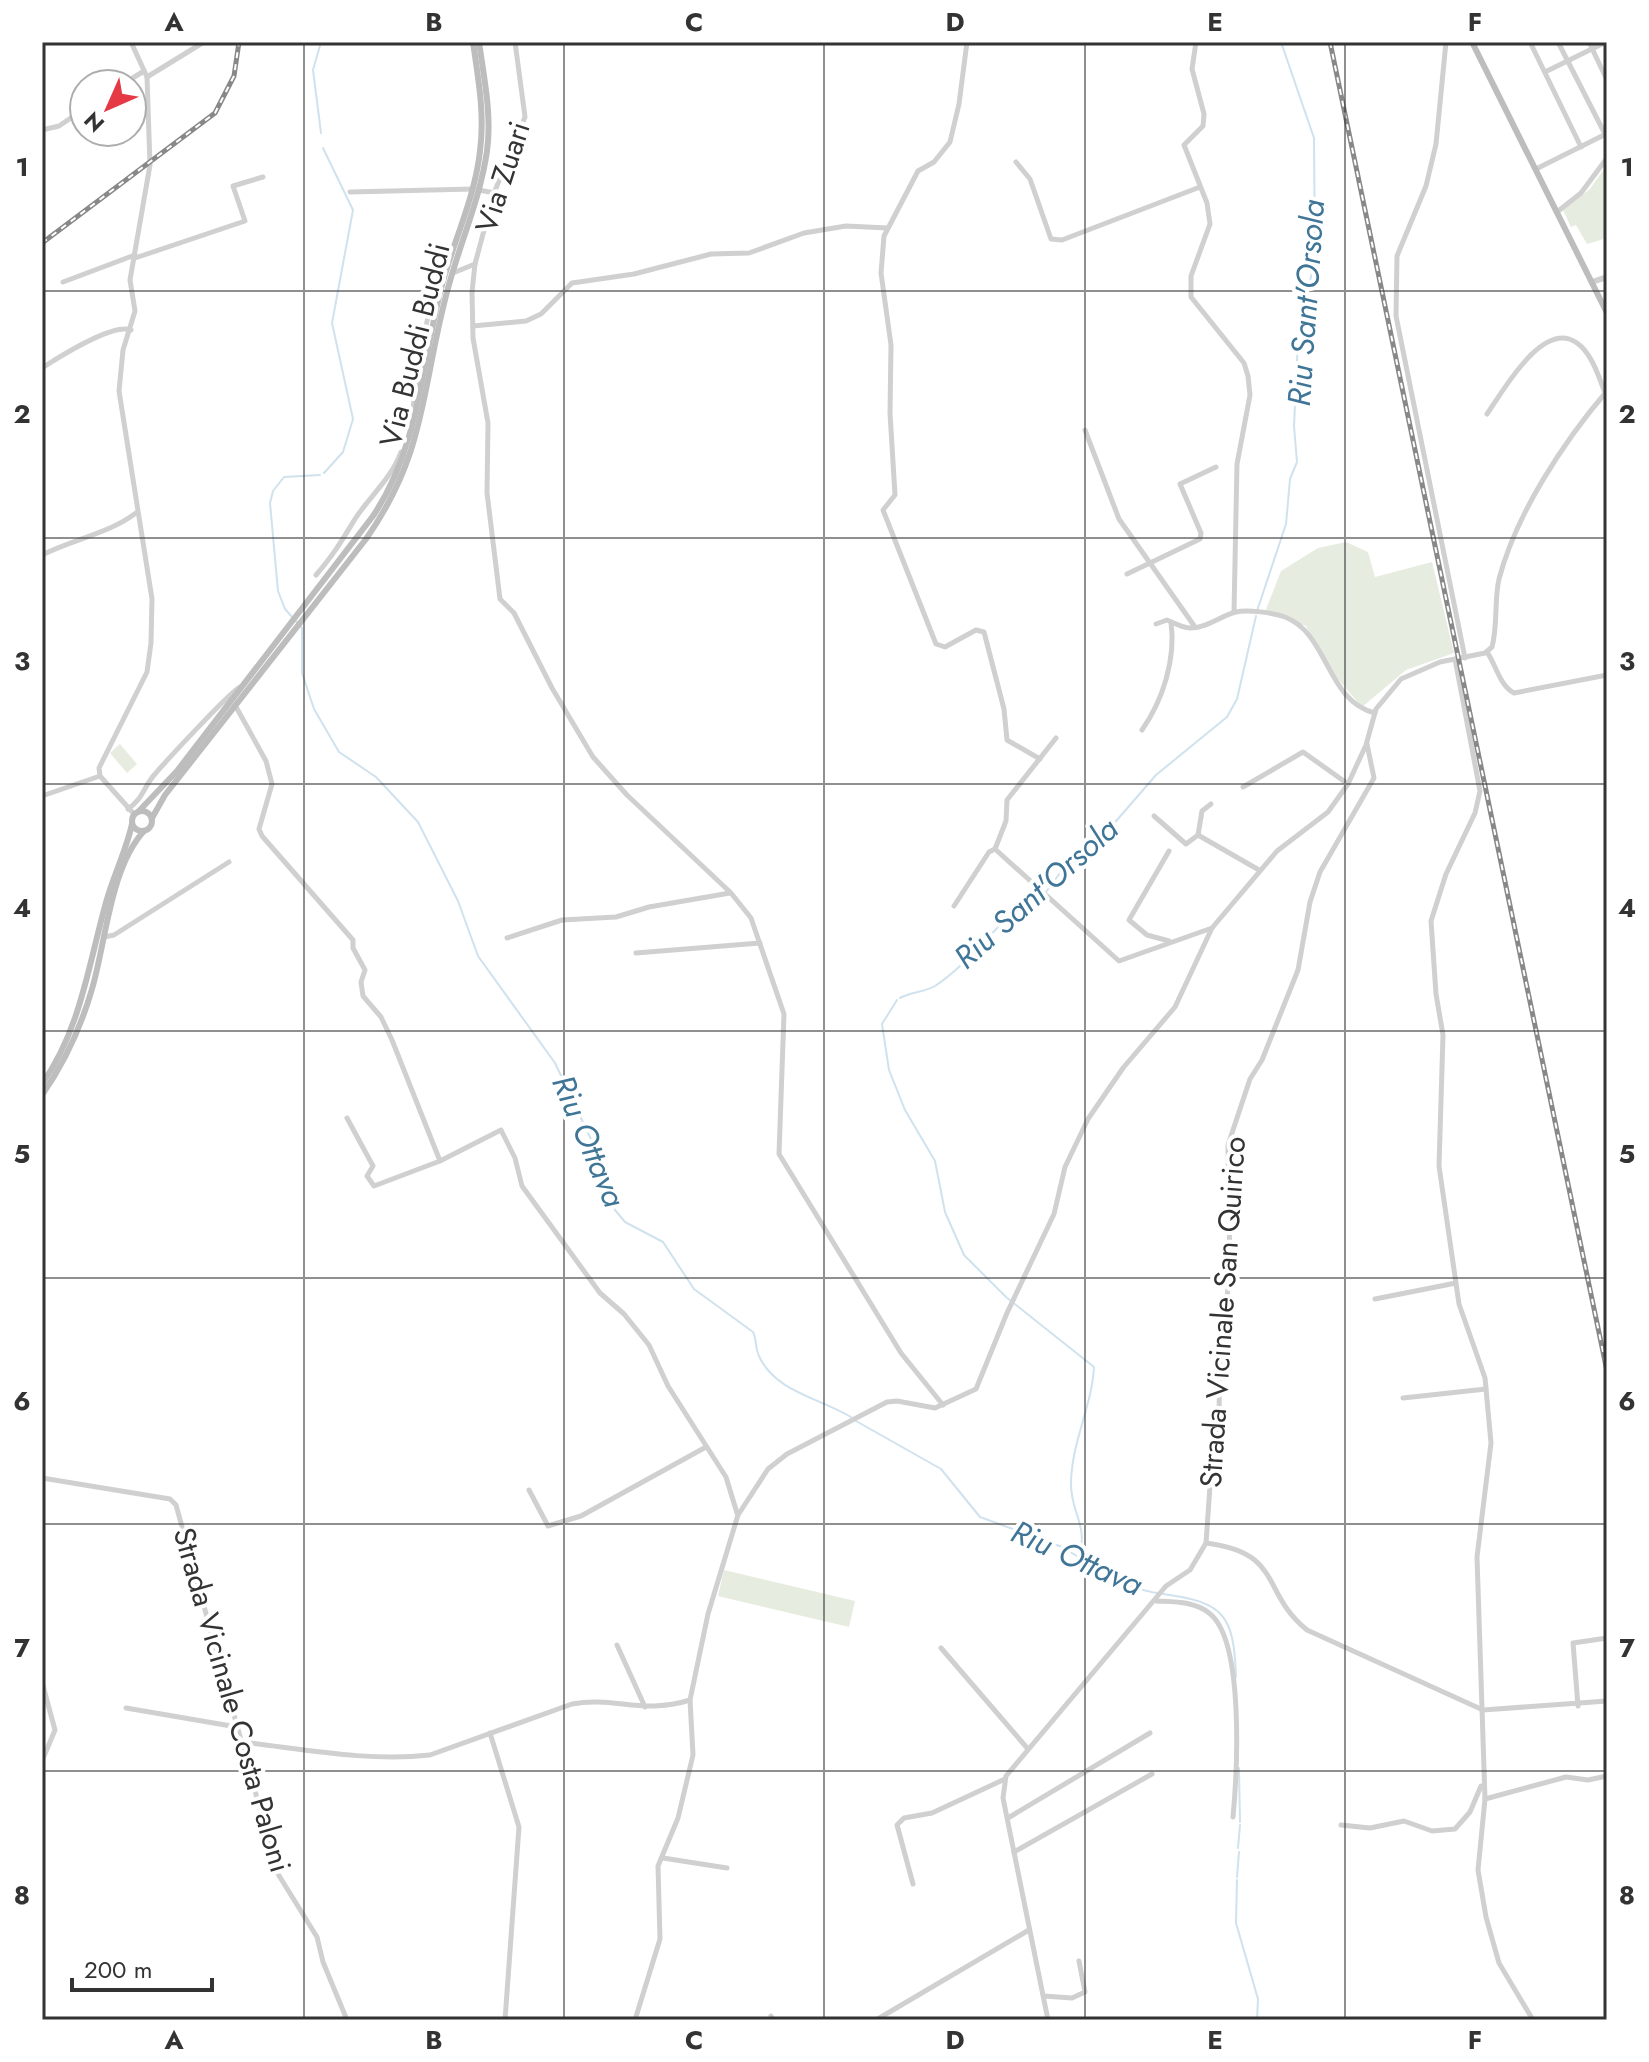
<svg xmlns="http://www.w3.org/2000/svg" width="1649" height="2062" viewBox="0 0 1649 2062" font-family="Jost,sans-serif">
<style>
.green{fill:#e6ecdf}
.lines{fill:none;stroke-linecap:round;stroke-linejoin:round}
.stream{stroke:#cfe2ee;stroke-width:2}
.minor{stroke:#d0d0d0;stroke-width:5}
.tertiary{stroke:#d0d0d0;stroke-width:6}
.secondary{stroke:#bdbdbd;stroke-width:6}
.rail-casing{stroke:#888;stroke-width:5}
.rail{stroke:#fff;stroke-width:2;stroke-dasharray:6;stroke-linecap:butt}
.grid{fill:none;stroke:#333;stroke-width:2;stroke-opacity:0.55}
.labels{text-anchor:middle;stroke-width:8;stroke-linejoin:round;paint-order:stroke}
.street-label{font-size:30px;fill:#333;stroke:#fff}
.water-label{font-size:32px;font-style:italic;fill:#3f7597;stroke:#fff}
.neatline{fill:none;stroke:#333;stroke-width:3}
.grid-label{font-size:26px;text-anchor:middle;font-weight:bold;fill:#333}
</style>
<rect width="100%" height="100%" fill="#fff"/>
<g class="green">
<path d="M1607 165V238L1587 244 1576 225 1571 227 1563 210 1590 189Z"/>
<path d="M1346 542 1368 552 1375 577 1432 562 1454 653 1406 670 1362 707 1324 663 1306 626 1265 612 1281 571 1318 548Z"/>
<path d="M120 744 137 764 127 773 110 753Z"/>
<path d="M724 1570 855 1601 849 1627 718 1596Z"/>
</g>
<g class="lines">
<g class="stream">
<path d="M321 42 313 70 321 133"/>
<path d="M323 148 353 210 332 323 353 419 343 452 324 473"/>
<path d="M320 475 284 477 273 491 270 503 278 591 285 609 302 628V673L314 709 339 752 376 777 418 822 458 901 478 956 555 1063 598 1154 615 1210 625 1222 663 1242 694 1289 753 1332C757 1340 755 1348 759 1356 775 1392 820 1398 851 1417"/>
<path d="M1257 611 1286 524 1290 479 1297 462 1294 426 1298 340 1315 257 1314 138 1281 42"/>
<path d="M1046 892 1066 865 1104 835 1156 775 1227 717 1237 699 1256 616"/>
<path d="M900 998C911 992 925 992 935 986 975 960 999 915 1041 894"/>
<path d="M897 1000 882 1024 889 1070 905 1110 935 1161 945 1212 964 1255 1006 1297 1094 1367C1092 1406 1072 1441 1071 1482 1070 1514 1090 1525 1078 1559"/>
<path d="M856 1421 941 1469 980 1517 1062 1547 1098 1569 1105 1579C1125 1581 1138 1591 1157 1593"/>
<path d="M1163 1594C1224 1602 1234 1615 1236 1677"/>
<path d="M1239 1768 1240 1822"/>
<path d="M1238 1848 1240 1825"/>
<path d="M1237 1877 1239 1852"/>
<path d="M1237 1880 1236 1923 1258 1999 1257 2020"/>
</g>
<g class="minor">
<path d="M131 42 147 77 150 165 130 280 135 311 123 350 119 391 152 599 151 643 147 672 99 768 100 776 134 814"/>
<path d="M967 42 959 104 950 142 934 162 918 171 884 236 881 273 891 345 890 413 895 495 883 510 936 644 945 647 976 630 984 632 1004 709 1007 740 1040 759"/>
<path d="M1196 42 1192 69 1204 114 1203 126 1184 145 1207 203 1210 224 1191 276V297L1244 363 1248 376 1250 395 1237 464 1234 612"/>
<path d="M1446 42 1436 144 1426 186 1397 256 1396 316 1465 658"/>
<path d="M1530 42 1581 147"/>
<path d="M1558 42 1607 138"/>
<path d="M1589 42 1607 80"/>
<path d="M1545 72 1606 42"/>
<path d="M147 77 204 42"/>
<path d="M123 84 144 71"/>
<path d="M42 130 59 126 84 109"/>
<path d="M1016 162 1030 179 1051 239 1062 240 1200 187"/>
<path d="M1536 169 1604 135"/>
<path d="M479 190 494 193"/>
<path d="M350 192 473 189"/>
<path d="M1557 212 1581 193 1607 158"/>
<path d="M135 258 245 221 233 186 263 177"/>
<path d="M475 264 494 193 525 117 515 42"/>
<path d="M453 273 475 264 472 292 473 338 488 423 487 493 500 599 514 613 552 688 593 757 627 795 731 893 751 918 784 1014 779 1154 901 1353 943 1405"/>
<path d="M63 282 135 255"/>
<path d="M473 326 526 321 541 314 572 283 634 274 711 254 749 253 804 233 846 226 888 228"/>
<path d="M42 368C59 357 113 323 131 330"/>
<path d="M1487 414C1502 393 1543 318 1577 343 1593 354 1600 381 1607 398"/>
<path d="M412 416C415 392 426 295 442 283"/>
<path d="M1085 430 1119 519 1195 627"/>
<path d="M42 555C73 539 108 534 136 513"/>
<path d="M1127 574 1200 539 1201 533 1180 484 1216 467"/>
<path d="M316 575C334 554 341 542 355 519 370 496 391 479 401 452"/>
<path d="M1156 624 1167 620C1174 623 1182 628 1190 628 1207 628 1220 616 1236 612 1247 609 1274 613 1285 617 1329 634 1326 701 1375 713"/>
<path d="M1487 652C1496 665 1500 686 1514 693L1607 675"/>
<path d="M1455 659 1480 791 1475 813 1446 874 1431 921 1436 994 1443 1035 1439 1166 1459 1304 1485 1378 1491 1443 1477 1557 1485 1799 1478 1870 1486 1917 1499 1963 1533 2020"/>
<path d="M235 705 266 761 272 784 259 829 262 836 353 940V948L365 970 361 982 363 996 381 1017 392 1040 440 1161"/>
<path d="M1142 730C1163 700 1176 659 1171 622"/>
<path d="M1056 738 1007 800 1006 821 995 849 1119 961 1212 928"/>
<path d="M1243 787 1303 752 1348 784"/>
<path d="M42 796 100 776"/>
<path d="M128 809C143 799 144 786 155 774 166 761 231 691 240 687"/>
<path d="M1154 816 1186 844 1198 835 1259 870"/>
<path d="M1198 835 1202 811 1211 804"/>
<path d="M954 906 989 852 995 849"/>
<path d="M104 937 114 935 229 862"/>
<path d="M507 938 562 920 616 917 649 907 730 893"/>
<path d="M1169 941 1147 935 1129 920 1169 851"/>
<path d="M636 953 760 943"/>
<path d="M347 1118 373 1166 367 1176 374 1186 440 1161 501 1130 515 1158 522 1186 600 1293 624 1314 649 1345 668 1386 726 1477 737 1513"/>
<path d="M1375 1299 1456 1283"/>
<path d="M1403 1398 1486 1389"/>
<path d="M42 1478 170 1499 176 1505 278 1874 317 1937 323 1962 347 2020"/>
<path d="M529 1490 548 1526 581 1516 706 1447"/>
<path d="M1206 1543C1284 1553 1260 1592 1307 1630L1483 1710 1607 1701"/>
<path d="M1156 1601C1174 1602 1194 1601 1209 1613 1245 1640 1237 1774 1233 1817"/>
<path d="M617 1645 645 1707"/>
<path d="M941 1648 1028 1749"/>
<path d="M42 1682 55 1730 42 1761"/>
<path d="M1578 1706 1573 1643 1607 1638"/>
<path d="M126 1708 237 1727"/>
<path d="M490 1733 519 1827 505 2020"/>
<path d="M241 1742C303 1749 368 1762 430 1755L572 1704C614 1696 643 1715 690 1700"/>
<path d="M1485 1799 1566 1777 1588 1780 1607 1776"/>
<path d="M1008 1818 1150 1733"/>
<path d="M1341 1825 1370 1828 1404 1821 1432 1831 1455 1829 1470 1812 1481 1786"/>
<path d="M1014 1852 1152 1774"/>
<path d="M663 1858 727 1868"/>
<path d="M913 1884 897 1825 904 1818 932 1813 1005 1779"/>
<path d="M1044 1996 1072 1998 1085 1992 1079 1961"/>
<path d="M771 2016 773 2020"/>
<path d="M635 2020 660 1939 658 1866 678 1818 693 1755 690 1700 708 1614 738 1515 768 1469 787 1454 887 1402 897 1401 935 1408 976 1389 1007 1313 1054 1214 1065 1167 1088 1119 1123 1068 1175 1007 1212 928 1277 851 1328 812 1348 784 1366 745 1376 709 1401 679 1440 662 1485 653 1492 647C1498 625 1494 601 1499 579 1516 514 1564 441 1607 391"/>
<path d="M876 2020 1029 1930"/>
<path d="M1048 2020 1003 1798 1006 1776 1166 1586 1190 1570 1206 1543 1213 1443 1219 1416 1220 1346 1230 1275 1228 1145 1250 1079 1262 1060 1298 970 1310 902 1320 872 1374 778 1367 744"/>
</g>
<path class="tertiary" d="M1592 282 1607 277"/>
<g class="secondary">
<path d="M1472 42 1607 313"/>
<circle cx="142" cy="821" r="10"/>
<path d="M138 812 177 771 373 516C420 446 421 364 442 285 454 240 475 197 480 151 485 114 478 78 473 42"/>
<path d="M152 818 165 795 366 539C427 452 421 389 447 292 459 245 480 200 487 151 492 115 484 78 479 42"/>
<path d="M42 1084C80 1030 88 968 105 906 112 878 126 852 132 824"/>
<path d="M42 1095C65 1062 81 1027 92 989 106 942 110 868 144 831"/>
</g>
<defs>
<g id="rail">
<path d="M1330 42 1607 1371"/>
<path d="M42 243 215 113 234 76 239 42"/>
</g>
</defs>
<use href="#rail" class="rail-casing"/>
<use href="#rail" class="rail"/>
</g>
<path class="grid" d="M304 42V2020M564 42V2020M824 42V2020M1085 42V2020M1345 42V2020M42 291H1607M42 538H1607M42 784H1607M42 1031H1607M42 1278H1607M42 1524H1607M42 1771H1607"/>
<g class="labels">
<g class="street-label">
<text transform="translate(503 177) rotate(-72)" y="10">Via Zuari</text>
<text transform="translate(415 345) rotate(-76)" y="10">Via Buddi Buddi</text>
<text transform="translate(1223 1312) rotate(-86)" y="10">Strada Vicinale San Quirico</text>
<text transform="translate(232 1700) rotate(74)" y="10">Strada Vicinale Costa Paloni</text>
</g>
<g class="water-label">
<text transform="translate(1306 303) rotate(-86)" y="11">Riu Sant'Orsola</text>
<text transform="translate(1036 893) rotate(-42)" y="11">Riu Sant'Orsola</text>
<text transform="translate(589 1141) rotate(67)" y="11">Riu Ottava</text>
<text transform="translate(1077 1558) rotate(24)" y="11">Riu Ottava</text>
</g>
</g>
<rect width="1649" height="2062" fill="none" stroke="#ffffff" stroke-width="88"/>
<g transform="translate(108 108) rotate(225)"><circle r="38" fill="#ffffff" stroke="#adadad" stroke-width="2"/>
<path d="M0-6L14 30L0 20L-14 30Z" fill="#e63946"/>
<text y="-12" font-size="22" font-weight="bold" text-anchor="middle" fill="#333333">N</text>
</g>
<path d="M72 1978v12h140v-12" fill="none" stroke="#333333" stroke-width="4"/>
<text x="84" y="1978" font-size="24" fill="#333333" stroke="#ffffff" stroke-width="6" paint-order="stroke">200 m</text>
<rect x="44" y="44" width="1561" height="1974" class="neatline"/>
<g class="grid-label">
<text x="174" y="31">A</text>
<text x="434" y="31">B</text>
<text x="694" y="31">C</text>
<text x="955" y="31">D</text>
<text x="1215" y="31">E</text>
<text x="1475" y="31">F</text>
<text x="22" y="176">1</text>
<text x="1627" y="176">1</text>
<text x="22" y="423">2</text>
<text x="1627" y="423">2</text>
<text x="22" y="670">3</text>
<text x="1627" y="670">3</text>
<text x="22" y="917">4</text>
<text x="1627" y="917">4</text>
<text x="22" y="1163">5</text>
<text x="1627" y="1163">5</text>
<text x="22" y="1410">6</text>
<text x="1627" y="1410">6</text>
<text x="22" y="1657">7</text>
<text x="1627" y="1657">7</text>
<text x="22" y="1904">8</text>
<text x="1627" y="1904">8</text>
<text x="174" y="2049">A</text>
<text x="434" y="2049">B</text>
<text x="694" y="2049">C</text>
<text x="955" y="2049">D</text>
<text x="1215" y="2049">E</text>
<text x="1475" y="2049">F</text>
</g>
</svg>
